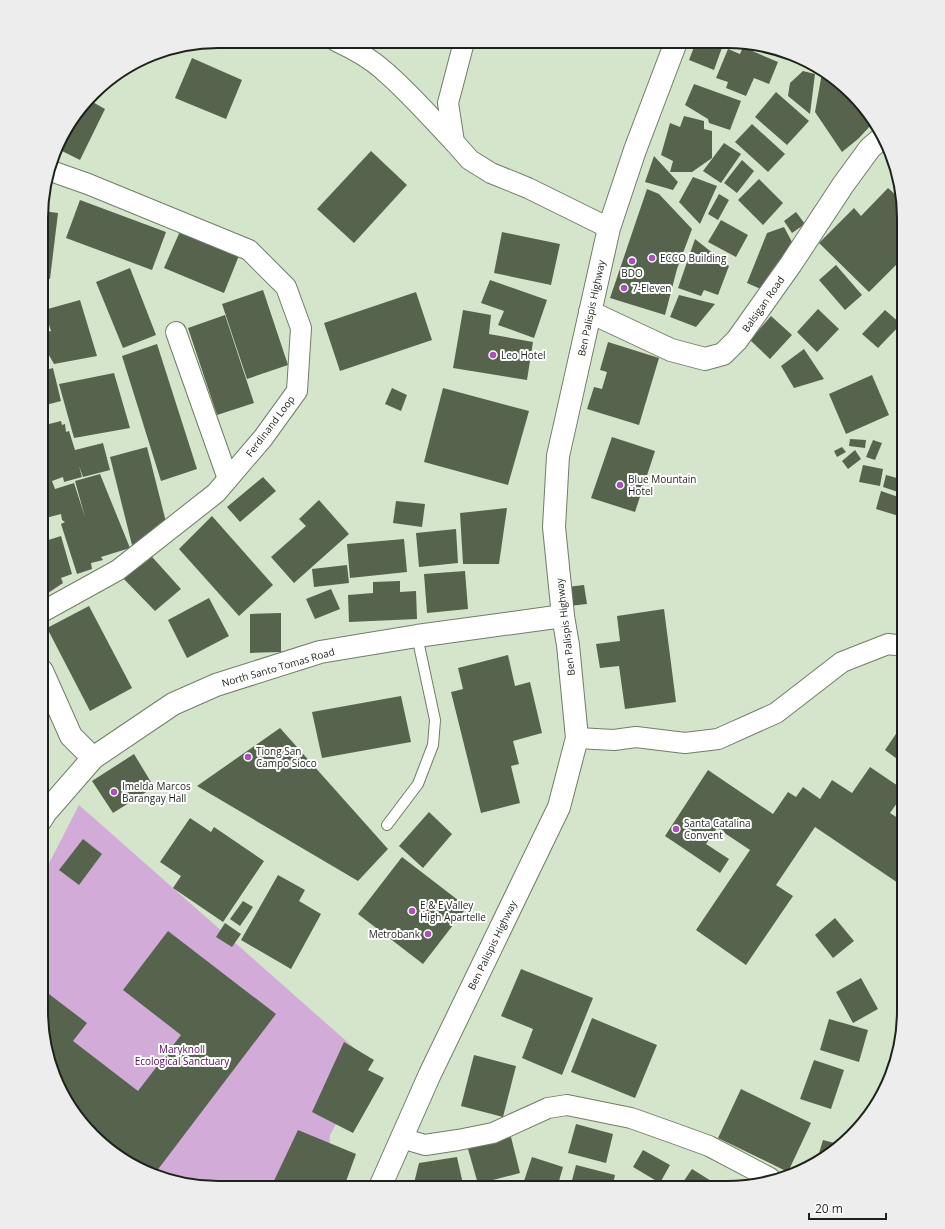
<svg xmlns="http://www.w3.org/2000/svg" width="945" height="1229" viewBox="0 0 945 1229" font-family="'Open Sans',sans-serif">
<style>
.green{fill:#d2abd8}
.building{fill:#56644e}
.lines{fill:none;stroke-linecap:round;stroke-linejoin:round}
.service-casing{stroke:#707e67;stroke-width:12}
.minor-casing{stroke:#707e67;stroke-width:22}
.tertiary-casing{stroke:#707e67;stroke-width:24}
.primary-casing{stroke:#707e67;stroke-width:24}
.service{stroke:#fff;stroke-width:10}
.minor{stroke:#fff;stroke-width:20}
.tertiary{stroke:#fff;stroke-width:22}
.primary{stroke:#fff;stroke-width:22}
.poi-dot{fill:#ab50bb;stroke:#fff;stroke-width:1.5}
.labels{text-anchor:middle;stroke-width:4;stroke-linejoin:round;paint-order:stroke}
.poi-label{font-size:10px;fill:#1d231a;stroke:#fff;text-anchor:start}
.street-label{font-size:10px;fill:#1d231a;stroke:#fff}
.park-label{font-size:10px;fill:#530b5e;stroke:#fff}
.rim{fill:none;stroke:#1d231a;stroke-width:2}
</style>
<rect width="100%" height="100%" fill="#d5e5cb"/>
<path class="green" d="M79 805 370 1062 330 1135 327 1187H195L119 1158 85 1128 59 1090 41 1011V879Z"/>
<g class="building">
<path d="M696 42H724L714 70 689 60Z"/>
<path d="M753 43 785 56 784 57 752 47Z"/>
<path d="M743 47 778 62 769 84 754 78 746 96 726 88 728 82 716 78 728 49 740 54Z"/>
<path d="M192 58 242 80 226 119 175 98Z"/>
<path d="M803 71 815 74 810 114 788 96 790 83Z"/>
<path d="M822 73H828L860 101 874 122 858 139 842 152 815 112Z"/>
<path d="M694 84 741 101 730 130 709 123 708 119 685 105Z"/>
<path d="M776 92 809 121 787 145 755 117Z"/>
<path d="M89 100 105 109 80 160 58 149 65 130Z"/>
<path d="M684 116 704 121V129L712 131V158L692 172H670L673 161 661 155 670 123 680 127Z"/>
<path d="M752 124 785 154 768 172 735 142Z"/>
<path d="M724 143 741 154 721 183 703 171Z"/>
<path d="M371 151 407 185 354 243 317 209Z"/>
<path d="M654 156 678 182 673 190 645 182Z"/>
<path d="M742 160 754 171 737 193 724 183Z"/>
<path d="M693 177 717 186 700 224 679 202Z"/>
<path d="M759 179 783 203 763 225 738 200Z"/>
<path d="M888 188 899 198 904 218V257L869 292 819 243 854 208 861 216Z"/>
<path d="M647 189 659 194 692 229 677 269 665 315 610 298Z"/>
<path d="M719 194 729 200 718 220 708 214Z"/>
<path d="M80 200 166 232 152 270 66 238Z"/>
<path d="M43 211 58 213 50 279 42 278Z"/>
<path d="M796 212 805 224 792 233 784 221Z"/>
<path d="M721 220 748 235 736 257 708 242Z"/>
<path d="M784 227 792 242 763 290 747 283 767 233Z"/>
<path d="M181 229 240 253 224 293 164 268Z"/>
<path d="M502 232 560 244 551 285 494 273Z"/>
<path d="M695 239 729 266 718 295 704 290 701 296 678 288Z"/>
<path d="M836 265 862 295 845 310 819 280Z"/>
<path d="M130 268 156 335 123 348 96 282Z"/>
<path d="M490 280 547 300 534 338 498 325 504 311 481 303Z"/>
<path d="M263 290 288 365 247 379 222 304Z"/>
<path d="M416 292 432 340 340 371 324 323Z"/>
<path d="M679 295 715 304 696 327 670 317Z"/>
<path d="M80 300 97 356 54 364 42 343V333L51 331 44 310Z"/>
<path d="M818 309 839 329 817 352 797 332Z"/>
<path d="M463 310 491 315 489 334 533 342 527 380 453 368Z"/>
<path d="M885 310 901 324 878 348 862 334Z"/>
<path d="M225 315 254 403 217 415 188 328Z"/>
<path d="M771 316 792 335 770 359 750 340Z"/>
<path d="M608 342 659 358 639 425 587 409 594 387 602 389 607 372 600 370Z"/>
<path d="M157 344 197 469 161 481 122 356Z"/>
<path d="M804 349 824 379 794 388 781 366Z"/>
<path d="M53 368 61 401 42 406V371Z"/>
<path d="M114 373 130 428 74 438 59 384Z"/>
<path d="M872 375 889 415 846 434 829 394Z"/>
<path d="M392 388 407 395 401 411 385 404Z"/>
<path d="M443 388 529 411 508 485 424 462Z"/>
<path d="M61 421 62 425 65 424 66 432 69 431 75 450 103 443 110 470 83 477 79 466 82 477 64 482 63 477 52 481 55 489 74 483 85 517 75 481 100 474 130 548 101 557 103 560 91 563 92 569 77 574 61 524 65 522 62 520 61 514 42 519V494H44L42 489V462L47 460 46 459 42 461V429L49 427V424Z"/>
<path d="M612 437 655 451 635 512 591 498Z"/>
<path d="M850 439 866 440 865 448 849 446Z"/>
<path d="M873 440 882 443 875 460 866 457Z"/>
<path d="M147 447 166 522 133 549 110 457Z"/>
<path d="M842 447 846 452 837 457 834 451Z"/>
<path d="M855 450 861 459 848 469 842 461Z"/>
<path d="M863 465 883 469 880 486 859 482Z"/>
<path d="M886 475 904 480 901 493 883 487Z"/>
<path d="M263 477 276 491 240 522 227 507Z"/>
<path d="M881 491 904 499V510L902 517 876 509Z"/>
<path d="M319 500 349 534 294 583 271 557 306 526 299 519Z"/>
<path d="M396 501 425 504 422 527 393 523Z"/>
<path d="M507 508 499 564H463L460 513Z"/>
<path d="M212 516 273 585 239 616 179 549Z"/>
<path d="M456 529 458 563 419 567 416 533Z"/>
<path d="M61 536 72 574 61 578 63 583 42 597V542Z"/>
<path d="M404 539 407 572 350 578 347 544Z"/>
<path d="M145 549 181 589 155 611 118 573Z"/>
<path d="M347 565 349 583 314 587 312 569Z"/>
<path d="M465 571 468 609 427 613 424 574Z"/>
<path d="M400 581V592L416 591 417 619 349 622 348 595 373 593V582Z"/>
<path d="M584 585 587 604 569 606 567 587Z"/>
<path d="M331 589 340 609 315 619 306 599Z"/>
<path d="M209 598 229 636 187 658 168 620Z"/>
<path d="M89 606 132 688 90 711 47 628Z"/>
<path d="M664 609 676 702 625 709 619 666 600 668 596 644 620 641 617 616Z"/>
<path d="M281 613V652L250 653V614Z"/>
<path d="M508 655 515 686 530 682 542 733 513 741 519 764 511 766 520 803 481 813 451 692 463 689 458 668Z"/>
<path d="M401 696 411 742 322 758 312 712Z"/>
<path d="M280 728 388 849 358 881 197 786Z"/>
<path d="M900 728 904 731V764L885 750Z"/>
<path d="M42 740 45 752 44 753 48 760 41 768Z"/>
<path d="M134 754 154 787 113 813 92 781Z"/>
<path d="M870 767 904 790V793L890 813 904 822V887L815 827 776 885 793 896 746 965 696 930 750 850 717 828 706 844 729 859 720 873 665 836 708 770 773 814 788 792 796 797 803 787 820 799 832 780 852 793Z"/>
<path d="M429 812 452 834 423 868 399 846Z"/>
<path d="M190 818 211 832 214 827 264 861 223 922 173 888 181 876 160 862Z"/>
<path d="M83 839 102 854 79 885 59 870Z"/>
<path d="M402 857 467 907 423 964 358 914Z"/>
<path d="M278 875 305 890 299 901 321 914 291 969 241 940Z"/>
<path d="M243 901 253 907 240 926 230 919Z"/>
<path d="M835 918 854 941 833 958 815 935Z"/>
<path d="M225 923 241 934 232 947 216 937Z"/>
<path d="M168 931 276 1014 156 1172 126 1161 96 1138 85 1128 59 1090 41 1011V997L45 991 87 1023 73 1041 138 1091 181 1035 123 990Z"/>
<path d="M521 969 593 998 562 1075 522 1058 533 1029 501 1016Z"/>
<path d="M861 978 878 1009 853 1023 836 992Z"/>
<path d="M592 1018 657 1045 635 1098 571 1072Z"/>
<path d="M829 1019 868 1030 859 1062 820 1050Z"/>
<path d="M344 1042 374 1060 368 1070 384 1078 353 1133 312 1112Z"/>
<path d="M474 1055 516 1066 503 1117 461 1106Z"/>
<path d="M814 1060 844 1070 831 1109 800 1099Z"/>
<path d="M741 1089 811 1123 788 1172 718 1138Z"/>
<path d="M576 1124 613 1134 606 1163 568 1153Z"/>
<path d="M298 1130 356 1154 344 1187H271Z"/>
<path d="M511 1137 520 1173 478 1184 468 1149Z"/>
<path d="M823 1140 842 1145 816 1163Z"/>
<path d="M643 1150 670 1165 660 1183 633 1167Z"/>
<path d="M457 1157 463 1184 443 1187H413L419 1163Z"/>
<path d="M532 1157 563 1167 557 1188 522 1187Z"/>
<path d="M576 1165 615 1175 612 1188H570Z"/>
<path d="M692 1169 716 1184 713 1188H685L681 1185Z"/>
<path d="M502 1181 505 1187H489Z"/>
</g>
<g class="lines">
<defs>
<path id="service" d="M387 825 418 784 433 745 435 720 417 636"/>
<g id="minor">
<path d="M336 41C351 48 371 59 383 70 409 92 431 118 454 142"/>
<path d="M464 42 448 103 454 142 470 160 491 173 528 188 609 228"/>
<path d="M176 332 228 479"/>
<path d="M42 612 118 570 216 493 263 438 297 391 301 328 286 287 249 250 88 184 51 171"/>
<path d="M577 738 614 740 636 737 685 743 718 739 776 713 842 662 888 644 904 646"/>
<path d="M401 1138 425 1145 458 1140 493 1133 548 1108 567 1105 631 1118 676 1134 709 1146 770 1178"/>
</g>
<g id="tertiary">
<path d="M590 312 671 350 705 359 723 354 737 340 791 264 843 185 870 148 884 136"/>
<path d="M42 671 71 736 93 758"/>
<path d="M41 820 46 812 93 758 173 704 216 685 320 652 417 636 563 616"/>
</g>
<path id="primary" d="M380 1187 430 1074 559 807 577 738 568 645 563 616 554 527 558 456 609 228 635 150 676 42"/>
</defs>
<use href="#service" class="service-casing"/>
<use href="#minor" class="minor-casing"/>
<use href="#tertiary" class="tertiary-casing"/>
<use href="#primary" class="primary-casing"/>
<use href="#service" class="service"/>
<use href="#minor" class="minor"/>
<use href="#tertiary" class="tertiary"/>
<use href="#primary" class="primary"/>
</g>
<g class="poi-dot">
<circle cx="652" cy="258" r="4"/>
<circle cx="632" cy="261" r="4"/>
<circle cx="624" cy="288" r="4"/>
<circle cx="493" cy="355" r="4"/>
<circle cx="620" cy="485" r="4"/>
<circle cx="248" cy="757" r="4"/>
<circle cx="114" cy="792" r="4"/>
<circle cx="676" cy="829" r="4"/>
<circle cx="412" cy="911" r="4"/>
<circle cx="428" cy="934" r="4"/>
</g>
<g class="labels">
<g class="poi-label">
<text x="660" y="262">ECCO Building</text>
<text x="632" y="277" text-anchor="middle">BDO</text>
<text x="632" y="292">7-Eleven</text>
<text x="501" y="359">Leo Hotel</text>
<text x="628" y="483">Blue Mountain<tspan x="628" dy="12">Hotel</tspan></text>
<text x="256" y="755">Tiong San<tspan x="256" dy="12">Campo Sioco</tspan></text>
<text x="122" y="790">Imelda Marcos<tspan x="122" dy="12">Barangay Hall</tspan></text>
<text x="684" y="827">Santa Catalina<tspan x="684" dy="12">Convent</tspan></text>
<text x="420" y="909">E &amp; E Valley<tspan x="420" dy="12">High Apartelle</tspan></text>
<text x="420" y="938" text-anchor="end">Metrobank</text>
</g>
<g class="street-label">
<text transform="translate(763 304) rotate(-55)" y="4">Balsigan Road</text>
<text transform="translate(591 308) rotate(-78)" y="4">Ben Palispis Highway</text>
<text transform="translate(270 426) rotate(-53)" y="4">Ferdinand Loop</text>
<text transform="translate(565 627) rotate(-97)" y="4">Ben Palispis Highway</text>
<text transform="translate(278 667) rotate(-16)" y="4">North Santo Tomas Road</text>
<text transform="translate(492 945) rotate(-64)" y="4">Ben Palispis Highway</text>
</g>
<g class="park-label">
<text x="182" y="1053">Maryknoll<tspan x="182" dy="12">Ecological Sanctuary</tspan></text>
</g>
</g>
<path d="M0 0H945V1229H0ZM218 48H727A170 170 0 0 1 897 218V1011A170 170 0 0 1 727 1181H218A170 170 0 0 1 48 1011V218A170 170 0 0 1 218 48Z" fill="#ededed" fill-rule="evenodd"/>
<path class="rim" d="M218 48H727A170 170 0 0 1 897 218V1011A170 170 0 0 1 727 1181H218A170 170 0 0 1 48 1011V218A170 170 0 0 1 218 48Z"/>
<path d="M809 1213v6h77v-6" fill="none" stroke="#1d231a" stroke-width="2"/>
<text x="815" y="1213" font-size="12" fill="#1d231a" stroke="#ffffff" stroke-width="3" paint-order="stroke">20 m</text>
</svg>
